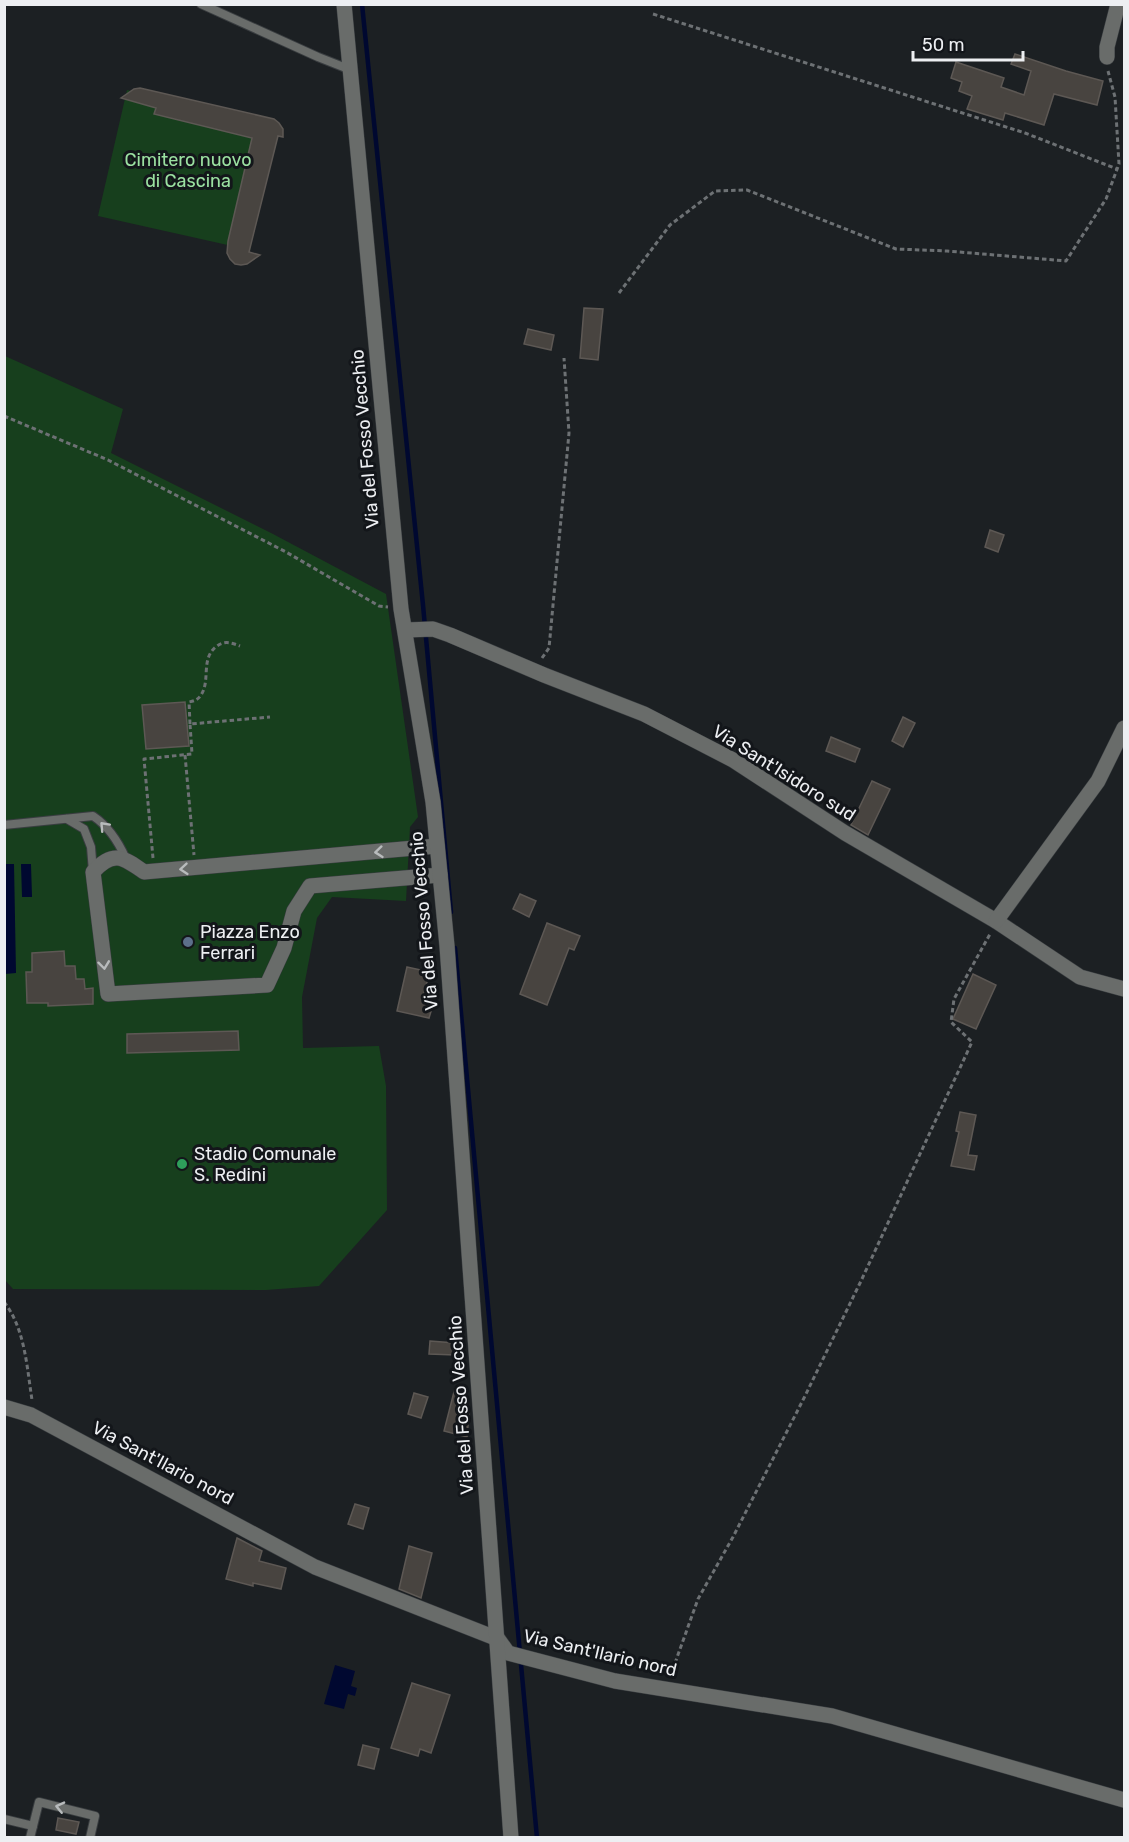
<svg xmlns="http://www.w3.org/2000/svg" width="1129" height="1842" viewBox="0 0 1129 1842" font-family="Rubik,sans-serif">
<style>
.green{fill:#173f1d}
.water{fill:#000830}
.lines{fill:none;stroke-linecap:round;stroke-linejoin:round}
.stream{stroke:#000830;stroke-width:4.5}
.building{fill:#484440;stroke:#5d5854;stroke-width:1.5}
.service-casing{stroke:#393d40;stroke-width:10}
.minor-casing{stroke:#393d40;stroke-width:16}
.tertiary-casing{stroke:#393d40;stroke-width:16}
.path{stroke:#6d7174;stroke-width:3;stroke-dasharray:4.5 3;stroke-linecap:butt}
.service{stroke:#696c6a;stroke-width:8}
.minor{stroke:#696c6a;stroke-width:15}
.tertiary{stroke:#696c6a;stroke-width:15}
.oneway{stroke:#b8bbbc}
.service-dot{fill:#5c6f8a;stroke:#13161a;stroke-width:2}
.leisure-dot{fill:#2e9e5b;stroke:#13161a;stroke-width:2}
.labels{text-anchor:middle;stroke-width:6;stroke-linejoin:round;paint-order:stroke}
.park-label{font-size:18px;fill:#9be1a1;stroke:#13161a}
.street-label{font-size:18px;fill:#edeff2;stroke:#13161a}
.poi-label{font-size:18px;fill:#edeff2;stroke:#13161a;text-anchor:start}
</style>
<rect width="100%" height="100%" fill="#1c2023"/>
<g class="green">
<path d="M127 90 278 125 250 250 98 216Z"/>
<path d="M5 356 123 409 111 453 273 534 386 594 418 817 410 827 406 901 332 897 317 918 302 997 303 1048 379 1046 386 1086 387 1210 319 1286 266 1290 13 1289 5 1280Z"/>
</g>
<g class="water">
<path d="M14 864 16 973 5 974V864Z"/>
<path d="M21 864H31L32 897H22Z"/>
<path d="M335 1665 355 1671 351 1686 357 1688 355 1696 348 1694 344 1709 324 1704Z"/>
</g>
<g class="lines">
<g class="stream">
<path d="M362 4 423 605 451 912"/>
<path d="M455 948 537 1838"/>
</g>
</g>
<g class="building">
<path d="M1015 54 1066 71 1103 81 1097 105 1054 94 1044 125 1005 113 1003 120 967 109 972 96 959 91 962 82 951 78 956 62 1004 78 1001 87 1024 95 1031 71 1011 64Z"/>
<path d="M140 88 274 119 279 123 283 129V137L278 136 249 252 260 255 247 264 241 265 235 264 230 259 227 253 228 241 252 138 154 114 156 108 121 98 134 89Z"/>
<path d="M584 308 603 309 598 360 580 358Z"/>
<path d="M528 329 554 335 551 350 524 344Z"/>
<path d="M990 530 1004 535 998 552 985 547Z"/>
<path d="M185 702 189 746 146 749 142 705Z"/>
<path d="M903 717 915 723 903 747 892 741Z"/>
<path d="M831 737 860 749 855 762 826 751Z"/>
<path d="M872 781 890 789 868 835 851 825Z"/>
<path d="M520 894 536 901 529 917 513 909Z"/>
<path d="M547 923 580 936 574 950 569 948 547 1005 520 994Z"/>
<path d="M64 951 65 966H75L76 979H84L85 989 93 988V1004L48 1006V1003H27L26 972H32V953Z"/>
<path d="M407 967 430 972 424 992 436 995 429 1018 397 1011Z"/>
<path d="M973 974 996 985 976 1029 953 1019Z"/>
<path d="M238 1031 239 1050 127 1053V1034Z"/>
<path d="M960 1112 976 1115 968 1155 977 1156 974 1170 951 1166 959 1132 956 1131Z"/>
<path d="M430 1341 455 1343V1355L429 1354Z"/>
<path d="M455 1388 468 1391 463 1412 469 1414 467 1437 444 1431Z"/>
<path d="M414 1393 428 1397 421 1418 408 1414Z"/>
<path d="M355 1504 369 1508 363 1529 348 1524Z"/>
<path d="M237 1538 262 1551 259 1561 286 1568 281 1589 253 1583V1586L226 1579Z"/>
<path d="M409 1546 432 1553 421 1598 399 1589Z"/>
<path d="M412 1683 450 1695 431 1753 420 1749 418 1756 391 1748Z"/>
<path d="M363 1745 379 1749 374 1769 358 1765Z"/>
<path d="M58 1818 79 1822 76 1834 56 1830Z"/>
</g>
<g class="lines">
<defs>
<g id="service">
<path d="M201 4 318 57 351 70"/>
<path d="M67 819 84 829 91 847 93 872"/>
<path d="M4 825 93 816C108 826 119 843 126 859"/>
<path d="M4 1819 33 1826"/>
<path d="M30 1838 39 1802 95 1816 90 1838"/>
</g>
<g id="minor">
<path d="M1107 57V47L1118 4"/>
<path d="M406 630 433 629 450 635 544 675 644 714 733 760 845 833 996 921 1080 977 1124 989"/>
<path d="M437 846 144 872C123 857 113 850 93 872L108 994 267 985 284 948 294 911 310 886 440 875"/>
<path d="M996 921 1098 781 1124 728"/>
<path d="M4 1407 31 1415 315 1567 498 1639 508 1653 615 1681 832 1716 1124 1800"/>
</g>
<path id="tertiary" d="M344 4 401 609 433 802 447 946 511 1838"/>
</defs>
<use href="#service" class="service-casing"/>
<use href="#minor" class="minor-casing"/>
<use href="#tertiary" class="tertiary-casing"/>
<g class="path">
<path d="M653 14 1025 133 1117 169"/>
<path d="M619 293 670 225 715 191 747 190 896 249 947 251 1066 261 1106 199 1119 164 1115 97 1108 71"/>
<path d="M4 416 108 460 286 552 379 606 388 607"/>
<path d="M542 658 549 648 569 433 564 358"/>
<path d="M190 724 189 702C194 701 198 700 201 695 211 680 200 658 217 646 225 640 232 643 240 646"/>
<path d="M185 755 194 855"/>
<path d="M153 858 144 759 192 754 190 724 270 717"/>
<path d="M4 1302C25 1328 27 1368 32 1400"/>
<path d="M670 1677 698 1599 733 1537 804 1398 861 1281 972 1042 951 1022 954 999 990 934"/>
</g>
<use href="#service" class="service"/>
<use href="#minor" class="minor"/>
<use href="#tertiary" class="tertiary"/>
</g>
<defs><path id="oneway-chevron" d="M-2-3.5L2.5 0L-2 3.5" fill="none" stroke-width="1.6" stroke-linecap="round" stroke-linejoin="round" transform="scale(1.5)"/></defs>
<g class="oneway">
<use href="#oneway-chevron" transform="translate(104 826) rotate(-133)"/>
<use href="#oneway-chevron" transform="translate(379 852) rotate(174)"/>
<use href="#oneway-chevron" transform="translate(184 869) rotate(175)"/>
<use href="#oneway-chevron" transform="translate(104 965) rotate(83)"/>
<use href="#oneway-chevron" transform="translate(60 1807) rotate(-167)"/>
</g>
<circle class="service-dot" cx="188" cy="942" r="6"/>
<circle class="leisure-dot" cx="182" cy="1164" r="6"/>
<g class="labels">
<g class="park-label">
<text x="188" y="166">Cimitero nuovo<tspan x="188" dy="21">di Cascina</tspan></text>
</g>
<g class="street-label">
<text transform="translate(365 439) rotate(-95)" y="6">Via del Fosso Vecchio</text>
<text transform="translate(784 773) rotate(32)" y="6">Via Sant'Isidoro sud</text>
<text transform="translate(424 921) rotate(-95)" y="6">Via del Fosso Vecchio</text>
<text transform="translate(461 1405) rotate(-94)" y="6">Via del Fosso Vecchio</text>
<text transform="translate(163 1463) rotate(28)" y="6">Via Sant'Ilario nord</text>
<text transform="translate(600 1653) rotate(13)" y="6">Via Sant'Ilario nord</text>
</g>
<g class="poi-label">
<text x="200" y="938">Piazza Enzo<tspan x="200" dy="21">Ferrari</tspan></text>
<text x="194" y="1160">Stadio Comunale<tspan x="194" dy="21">S. Redini</tspan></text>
</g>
</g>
<rect width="1129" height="1842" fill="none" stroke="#edeff2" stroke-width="12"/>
<path d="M913 51v9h110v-9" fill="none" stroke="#edeff2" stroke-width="3"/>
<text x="922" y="51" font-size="18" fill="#edeff2" stroke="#13161a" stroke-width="4.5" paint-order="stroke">50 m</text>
</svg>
